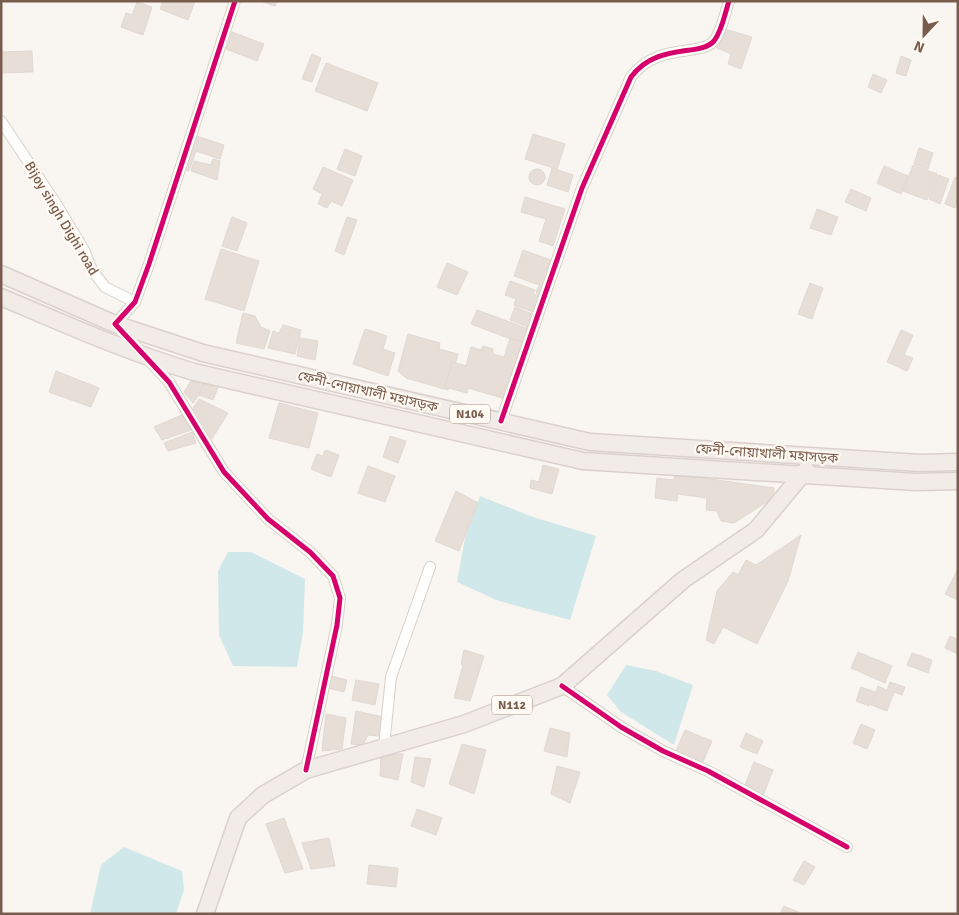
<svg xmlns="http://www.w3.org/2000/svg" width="959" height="915" viewBox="0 0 959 915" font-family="Signika,'Noto Sans Bengali',sans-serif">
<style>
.water{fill:#d0e8ea}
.building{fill:#e6ded7;stroke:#e2d8d2}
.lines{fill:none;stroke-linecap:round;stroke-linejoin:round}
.minor-casing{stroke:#d7d1cb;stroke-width:12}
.trunk-casing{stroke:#dad1cc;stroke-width:19}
.minor{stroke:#fefefd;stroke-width:10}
.trunk{stroke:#f2ece8;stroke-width:16}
.cycleway-casing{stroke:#fffaf3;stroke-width:8}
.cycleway{stroke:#d6006c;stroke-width:5}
.labels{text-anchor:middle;stroke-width:4.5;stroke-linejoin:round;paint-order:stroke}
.shield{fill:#fffaf3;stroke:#a28b7f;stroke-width:1}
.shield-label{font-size:12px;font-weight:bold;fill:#7a5c4d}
.street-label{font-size:14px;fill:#7a5c4d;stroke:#fffaf3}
</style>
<rect width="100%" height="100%" fill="#f9f5f0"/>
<g class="water">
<path d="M480 496 533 517 596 536 570 620 499 601 457 582 465 538Z"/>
<path d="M228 552H251L305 579 303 632 297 667 233 666 219 635 218 571Z"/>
<path d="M626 665 656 671 693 685 674 745 621 712 607 695Z"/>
<path d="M124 847 182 871 184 890 176 914H90L101 865Z"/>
</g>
<g class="building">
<path d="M163 1H195L188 20 160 9Z"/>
<path d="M260 1H277L275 6Z"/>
<path d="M137 2 152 7 143 35 121 27 126 13 132 15Z"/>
<path d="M724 29 752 37 741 69 728 64 731 54 717 48Z"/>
<path d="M232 32 264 44 257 61 226 49Z"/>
<path d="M32 51 33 72 1 73V52Z"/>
<path d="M312 54 321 58 312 82 302 79Z"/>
<path d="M901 56 911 60 906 76 896 73Z"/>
<path d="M326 63 378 83 367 111 315 91Z"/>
<path d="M873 74 887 80 881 93 868 87Z"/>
<path d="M190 134 224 145 220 159 196 151 189 171 179 168Z"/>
<path d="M533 134 565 144 557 169 525 159Z"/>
<path d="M919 148 933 153 928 169 914 164Z"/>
<path d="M345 149 362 156 355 176 337 169Z"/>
<path d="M213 159 220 161 217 180 191 171 194 161 211 165Z"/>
<path d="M913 165 937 174 927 200 903 191Z"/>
<path d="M884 166 908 176 901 194 877 183Z"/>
<path d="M323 167 353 180 342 206 331 201 327 208 318 204 322 194 313 189Z"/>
<path d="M552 168 573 175 568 192 547 185Z"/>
<circle cx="537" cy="177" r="8"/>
<path d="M938 175 949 179 940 204 929 199Z"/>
<path d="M955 177 958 178V200L955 208 945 204Z"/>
<path d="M851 189 871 198 866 211 845 202Z"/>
<path d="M525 197 565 209 553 246 539 241 546 219 521 212Z"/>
<path d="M817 209 838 217 831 235 810 228Z"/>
<path d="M232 217 247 223 237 251 222 246Z"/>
<path d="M347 217 357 220 344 255 335 251Z"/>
<path d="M221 249 259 261 244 311 205 299Z"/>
<path d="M523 250 554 261 544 289 542 288 539 295 536 293 539 285 514 276Z"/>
<path d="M447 263 468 272 457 295 437 287Z"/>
<path d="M510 281 535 290 533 294 541 297 536 313 514 305 516 299 505 295Z"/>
<path d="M810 283 823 288 812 319 798 314Z"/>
<path d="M515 307 535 315 531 328 510 320Z"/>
<path d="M477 310 529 329 524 344 471 324Z"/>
<path d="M243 313 255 316 261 327 270 331 264 349 236 343Z"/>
<path d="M283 325 301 330 295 354 268 348 273 331 279 333Z"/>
<path d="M365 329 387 336 383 349 395 353 388 376 353 364Z"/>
<path d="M901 330 913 335 904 355 913 358 907 371 887 362Z"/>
<path d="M408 334 440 343 439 349 458 354 448 390 406 378 398 371Z"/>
<path d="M300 338 318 341 315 360 297 356Z"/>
<path d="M510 338 528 343 512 401 468 388 467 393 445 387 452 362 466 366 471 347 481 350 483 346 493 349V354L504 357Z"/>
<path d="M198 370 209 373 204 393 199 395 193 403 184 392Z"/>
<path d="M56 371 99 388 91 407 49 392Z"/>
<path d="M209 373 221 380 213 400 199 395Z"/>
<path d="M199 399 228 413 212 439 193 408Z"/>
<path d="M279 403 318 413 309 448 269 438Z"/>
<path d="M184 414 191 430 162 440 154 427Z"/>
<path d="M192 432 196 443 168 451 164 443Z"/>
<path d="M390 436 406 441 398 463 383 457Z"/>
<path d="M325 450 339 455 331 477 311 469 317 454 323 456Z"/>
<path d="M543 465 559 469 552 494 530 488 531 480 539 482Z"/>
<path d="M368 466 395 476 385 502 358 493Z"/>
<path d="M675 474 774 488 773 498 734 523 721 521 717 511 706 510 707 498 678 494 677 501 655 498 657 478 674 480Z"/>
<path d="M456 491 478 503 459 551 435 541Z"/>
<path d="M801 535 788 581 757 644 723 627 714 644 706 640 717 591 733 572 738 575 746 560 756 565Z"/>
<path d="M958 569V600L945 594Z"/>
<path d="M950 636 958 640V654L945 648Z"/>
<path d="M464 650 484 656 470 701 454 698 463 665 461 664Z"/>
<path d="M858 652 892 666 885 683 851 668Z"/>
<path d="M912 653 932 660 928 673 907 665Z"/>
<path d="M328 675 347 680 344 692 324 687Z"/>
<path d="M356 680 379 684 375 705 352 700Z"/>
<path d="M890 682 905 687 902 695 894 692 887 711 871 705 878 686 887 690Z"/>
<path d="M861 687 875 692 869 706 856 701Z"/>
<path d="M356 711 383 717 379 736 368 735 363 745 351 744Z"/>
<path d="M326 714 346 718 342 749 322 751Z"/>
<path d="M861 724 875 730 867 749 853 743Z"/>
<path d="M550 728 570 733 567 757 544 751Z"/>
<path d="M685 730 712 741 702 764 675 753Z"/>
<path d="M746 733 763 741 757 754 740 747Z"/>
<path d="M462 744 486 750 474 794 449 784Z"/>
<path d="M381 754H403L398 780 380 776Z"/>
<path d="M415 757 431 759 424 787 411 782Z"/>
<path d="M754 762 773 770 763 796 744 788Z"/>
<path d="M557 766 580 772 570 803 551 794Z"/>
<path d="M417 809 442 818 436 835 411 826Z"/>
<path d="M284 818 303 869 285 873 266 824Z"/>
<path d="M329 838 335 866 311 869 302 843Z"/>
<path d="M804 861 815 867 804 885 793 880Z"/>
<path d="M369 865 398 868 396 887 367 884Z"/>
<path d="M784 906 798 912 797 914H780Z"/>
</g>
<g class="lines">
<defs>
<g id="minor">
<path d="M235 1 149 264 135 302 115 324 169 382 224 472 268 519 310 552 333 576 340 598 337 625 306 770"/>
<path d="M1 121 57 205 84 250 92 270 105 287 135 302"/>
<path d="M501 421 582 188 631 77C657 42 700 57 714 41 722 31 725 13 729 1"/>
<path d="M562 686 621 727 663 751 708 771 847 847"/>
<path d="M384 746 391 677 430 567"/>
</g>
<g id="trunk">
<path d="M1 274 115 324 203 353 590 442 920 463 958 462"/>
<path d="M1 297C65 324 127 352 194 372L583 461 916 482 958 481"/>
<path d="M205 914 238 818 263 795 306 770 464 724 562 686 683 580 756 530 806 470"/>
</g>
</defs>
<use href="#minor" class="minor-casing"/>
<use href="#trunk" class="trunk-casing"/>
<use href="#minor" class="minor"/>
<use href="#trunk" class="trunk"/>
<defs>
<g id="cycleway">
<path d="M235 1 149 264 135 302 115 324 169 382 224 472 268 519 310 552 333 576 340 598 337 625 306 770"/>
<path d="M501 421 582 188 631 77C657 42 700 57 714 41 722 31 725 13 729 1"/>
<path d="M562 686 621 727 663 751 708 771 847 847"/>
</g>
</defs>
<use href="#cycleway" class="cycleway-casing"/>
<use href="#cycleway" class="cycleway"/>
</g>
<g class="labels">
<g class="shield">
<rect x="450" y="404.5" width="40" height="19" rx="4"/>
<rect x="492" y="695.5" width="40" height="19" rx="4"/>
</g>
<g class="shield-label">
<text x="470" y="418">N104</text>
<text x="512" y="709">N112</text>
</g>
<g class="street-label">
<text transform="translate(62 218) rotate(59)" y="5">Bijoy singh Dighi road</text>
<text transform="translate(368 391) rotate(13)" y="5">ফেনী-নোয়াখালী মহাসড়ক</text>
<text transform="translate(767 453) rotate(4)" y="5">ফেনী-নোয়াখালী মহাসড়ক</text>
</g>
</g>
<rect width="959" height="915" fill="none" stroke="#7a5c4d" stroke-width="5"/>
<g transform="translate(924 35) rotate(202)" stroke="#fffaf3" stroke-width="4" paint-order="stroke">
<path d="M0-4L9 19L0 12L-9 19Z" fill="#7a5c4d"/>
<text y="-8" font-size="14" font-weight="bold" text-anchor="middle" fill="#7a5c4d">N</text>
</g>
</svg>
